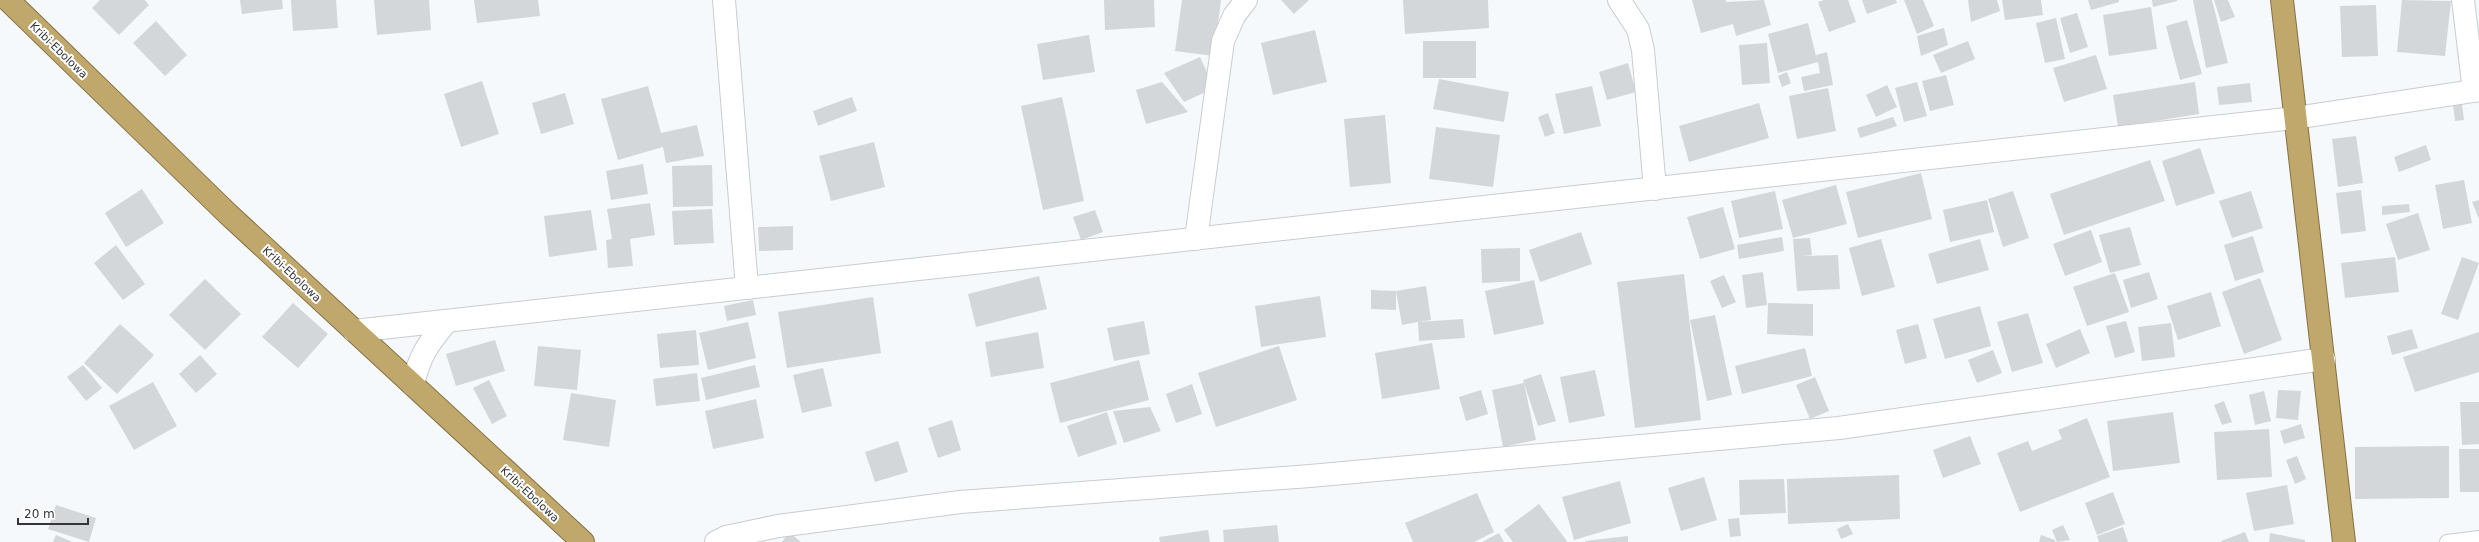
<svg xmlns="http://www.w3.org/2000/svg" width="2479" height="542" viewBox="0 0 2479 542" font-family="'DejaVu Sans',sans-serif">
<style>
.building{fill:#d3d7da}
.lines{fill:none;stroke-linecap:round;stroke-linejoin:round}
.service-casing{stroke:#c9ccd0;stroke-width:16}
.minor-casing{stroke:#c9ccd0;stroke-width:24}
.tertiary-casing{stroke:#c9ccd0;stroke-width:24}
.trunk-casing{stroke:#857142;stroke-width:24}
.service{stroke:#fff;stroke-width:14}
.minor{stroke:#fff;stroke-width:22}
.tertiary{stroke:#fff;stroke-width:22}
.trunk{stroke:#c0a76c;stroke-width:22}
.labels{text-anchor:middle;stroke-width:4;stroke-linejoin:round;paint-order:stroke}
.street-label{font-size:11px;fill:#353638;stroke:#fff}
</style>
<rect width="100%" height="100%" fill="#f6f9fc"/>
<g class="building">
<path d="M100 0H145L149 5 119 35 92 8Z"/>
<path d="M240 0H282L283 9 242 14Z"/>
<path d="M291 0H336L338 28 293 31Z"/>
<path d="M374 0H429L431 30 377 35Z"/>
<path d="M474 0H538L540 16 477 23Z"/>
<path d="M1104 0H1154L1155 27 1105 30Z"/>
<path d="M1182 0H1221L1214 56 1175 51Z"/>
<path d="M1281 0H1309L1294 14Z"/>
<path d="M1403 0H1488L1489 28 1405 34Z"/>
<path d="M1692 0H1726V2L1764 0 1771 25 1736 36 1733 24 1701 33Z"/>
<path d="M1824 0H1848L1856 22 1829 32 1818 2Z"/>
<path d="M1862 0H1896L1897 3 1867 14Z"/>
<path d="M1904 0H1923L1934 26 1917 34Z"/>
<path d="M1968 0H1997L2000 11 1971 22Z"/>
<path d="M2002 0H2041L2043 15 2005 20Z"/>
<path d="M2088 0H2119V2L2091 10Z"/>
<path d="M2152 0H2177V1L2153 7Z"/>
<path d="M2193 0H2212L2228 63 2206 68Z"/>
<path d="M2214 0H2228L2235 17 2221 22Z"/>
<path d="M2402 0 2451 1 2445 56 2397 52Z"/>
<path d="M2376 5 2378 56 2342 57 2340 6Z"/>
<path d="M2151 7 2157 49 2109 56 2103 15Z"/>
<path d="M2077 13 2088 47 2070 53 2060 18Z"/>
<path d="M2056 18 2065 59 2045 63 2036 23Z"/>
<path d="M2187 20 2202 74 2180 80 2166 26Z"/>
<path d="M156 21 187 55 165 76 133 43Z"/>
<path d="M1808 23 1817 60 1816 55 1827 52 1833 85 1804 91 1801 77 1820 73 1818 62 1778 73 1768 34Z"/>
<path d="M1944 28 1948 45 1921 56 1917 36Z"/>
<path d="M1315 30 1327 82 1273 95 1261 43Z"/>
<path d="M1089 35 1095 72 1043 80 1037 44Z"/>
<rect x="1423" y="41" width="53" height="37"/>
<path d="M1968 41 1975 59 1941 73 1933 55Z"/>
<path d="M1767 43 1770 83 1742 85 1739 45Z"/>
<path d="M2096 55 2107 89 2064 102 2053 68Z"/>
<path d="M1200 57 1214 88 1184 102 1164 73Z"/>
<path d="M1628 63 1636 92 1607 100 1599 72Z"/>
<path d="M1787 72 1791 83 1782 87 1778 76Z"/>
<path d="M1946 75 1954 105 1930 111 1922 81Z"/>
<path d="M1439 79 1509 92 1504 122 1433 109Z"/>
<path d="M482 81 499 134 461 147 444 94Z"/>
<path d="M1162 82 1188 112 1146 124 1136 90Z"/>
<path d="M1917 82 1927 116 1904 122 1895 88Z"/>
<path d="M2195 82 2199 114 2118 127 2113 95Z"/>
<path d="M2250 83 2252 102 2219 105 2217 87Z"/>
<path d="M1887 85 1897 107 1876 117 1866 95Z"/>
<path d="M648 86 661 133 697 125 704 156 666 163 663 147 618 160 601 99Z"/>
<path d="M1592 86 1601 126 1564 134 1555 94Z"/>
<path d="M1828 88 1836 131 1797 139 1789 96Z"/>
<path d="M565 93 574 124 541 134 532 103Z"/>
<path d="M852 97 857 111 818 126 813 111Z"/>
<path d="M1062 97 1084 201 1043 210 1021 106Z"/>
<path d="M1759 103 1769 138 1689 162 1679 126Z"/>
<path d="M2462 104 2464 120 2455 121 2453 105Z"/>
<path d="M1548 113 1555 133 1545 137 1538 117Z"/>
<path d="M1385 115 1391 183 1350 187 1344 119Z"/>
<path d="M1893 117 1897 126 1860 138 1857 128Z"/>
<path d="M1436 127 1500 135 1493 187 1429 179Z"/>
<path d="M2356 136 2363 183 2338 187 2332 139Z"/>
<path d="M874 142 885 187 831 201 819 156Z"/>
<path d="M2426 145 2431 160 2399 172 2394 157Z"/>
<path d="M2200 148 2215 193 2176 206 2162 161Z"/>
<path d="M2150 160 2165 201 2064 235 2050 194Z"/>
<path d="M643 164 648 194 611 200 606 171Z"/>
<path d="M712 165 713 206 673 207 672 166Z"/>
<path d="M1921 173 1932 219 1858 238 1846 192Z"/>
<path d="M2464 180 2472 223 2443 229 2435 185Z"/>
<path d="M1836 185 1847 224 1793 238 1782 200Z"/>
<path d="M142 189 164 223 126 247 105 213Z"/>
<path d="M2361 190 2366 231 2341 234 2336 193Z"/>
<path d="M1775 191 1783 229 1739 238 1731 201Z"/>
<path d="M2013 191 2029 238 2003 247 1988 199Z"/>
<path d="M2251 191 2263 228 2232 238 2219 201Z"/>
<path d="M1987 200 1994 232 1950 242 1943 210Z"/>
<path d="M2479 200V219L2472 202Z"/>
<path d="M650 203 655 235 630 239 633 266 608 268 606 240 612 239 607 209Z"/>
<path d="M2409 204 2410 212 2382 215V206Z"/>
<path d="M1723 207 1735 249 1700 259 1687 217Z"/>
<path d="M712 209 714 243 674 245 672 211Z"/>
<path d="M591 210 597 250 549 257 544 216Z"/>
<path d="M1095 210 1103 232 1081 240 1073 217Z"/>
<path d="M2418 213 2430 250 2398 260 2386 224Z"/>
<path d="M793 226V250L759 251 758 227Z"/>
<path d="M2130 227 2141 265 2110 273 2099 235Z"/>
<path d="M2091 230 2102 262 2065 276 2053 244Z"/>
<path d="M1581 232 1592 264 1540 282 1529 250Z"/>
<path d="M2253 236 2264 272 2235 281 2224 245Z"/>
<path d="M1782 237 1784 251 1739 259 1737 245Z"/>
<path d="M1810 238 1812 255 1801 256 1838 255 1840 289 1797 291 1793 239Z"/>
<path d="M1881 239 1895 287 1862 296 1849 248Z"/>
<path d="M1980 239 1989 270 1937 284 1928 254Z"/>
<path d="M116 245 145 284 123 300 94 263Z"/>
<path d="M1520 248V281L1482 283 1481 249Z"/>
<path d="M2395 257 2399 292 2345 298 2341 263Z"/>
<path d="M2462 257 2479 263 2458 320 2441 314Z"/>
<path d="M1763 272 1767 305 1746 308 1742 275Z"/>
<path d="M2149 272 2158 299 2131 308 2123 280Z"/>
<path d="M2115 273 2129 312 2087 326 2073 287Z"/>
<path d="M1684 274 1701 420 1635 428 1617 282Z"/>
<path d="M1724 275 1736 302 1722 308 1710 281Z"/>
<path d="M1039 276 1047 309 976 327 968 294Z"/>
<path d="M2260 278 2282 340 2244 354 2222 292Z"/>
<path d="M205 279 241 314 205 350 169 315Z"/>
<path d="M1534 280 1544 324 1494 335 1485 291Z"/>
<path d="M1426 286 1431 320 1418 322 1463 319 1465 338 1419 341 1418 322 1402 325 1396 291V310L1371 309V290L1396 291Z"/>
<path d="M2211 292 2221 326 2178 340 2167 306Z"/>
<path d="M1320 296 1326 337 1261 347 1255 306Z"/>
<path d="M873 297 881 353 787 368 778 312Z"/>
<path d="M753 300 756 315 727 321 724 306Z"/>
<path d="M293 303 328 334 298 368 262 337Z"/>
<path d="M1768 303 1813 304V336L1767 334Z"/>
<path d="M1980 306 1991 346 1945 359 1933 319Z"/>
<path d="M2028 313 2043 363 2012 372 1997 322Z"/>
<path d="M1715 315 1732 395 1707 401 1690 320Z"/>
<path d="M1144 321 1150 354 1114 361 1107 328Z"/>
<path d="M2126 321 2135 352 2115 358 2106 326Z"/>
<path d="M748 322 756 358 708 370 699 333Z"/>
<path d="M2171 323 2175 357 2142 361 2138 327Z"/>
<path d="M120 324 154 355 117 394 84 363Z"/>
<path d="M1918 324 1927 358 1905 364 1896 330Z"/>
<path d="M2080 329 2090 353 2056 368 2046 344Z"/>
<path d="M2412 329 2418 348 2392 355 2387 336Z"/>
<path d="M696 330 699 365 660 368 657 334Z"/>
<path d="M1038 332 1044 368 991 377 985 342Z"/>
<path d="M2479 332V372L2415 392 2403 357Z"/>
<path d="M495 340 505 371 456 386 446 354Z"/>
<path d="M1432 343 1440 389 1382 399 1375 353Z"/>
<path d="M538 346 581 350 577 390 534 386Z"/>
<path d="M1279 346 1297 400 1216 427 1198 373Z"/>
<path d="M1805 348 1812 376 1742 394 1735 366Z"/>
<path d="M1993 350 2002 373 1977 383 1968 360Z"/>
<path d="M200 355 217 374 196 393 179 374Z"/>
<path d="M1139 360 1149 400 1060 423 1050 383Z"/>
<path d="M83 365 102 388 86 401 67 377Z"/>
<path d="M755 365 760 387 706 400 701 378Z"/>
<path d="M823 368 832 406 802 413 793 375Z"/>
<path d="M1595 370 1605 416 1569 423 1560 377Z"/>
<path d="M697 373 700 401 656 406 653 379Z"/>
<path d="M1541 374 1556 421 1538 426 1523 380Z"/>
<path d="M1815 377 1829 411 1810 419 1796 385Z"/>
<path d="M489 380 507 416 492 424 473 388Z"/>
<path d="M153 382 177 426 134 450 109 406Z"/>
<path d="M1524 383 1536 440 1503 447 1492 390Z"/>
<path d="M1192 384 1202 414 1176 423 1166 394Z"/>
<path d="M1481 390 1488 414 1466 421 1459 397Z"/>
<path d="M2278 390 2301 391 2298 420 2276 418Z"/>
<path d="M2264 391 2271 421 2255 425 2249 395Z"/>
<path d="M571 393 616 400 609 447 563 440Z"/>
<path d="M756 399 764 438 713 449 705 411Z"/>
<path d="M2224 401 2232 422 2222 425 2214 405Z"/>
<path d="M2460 402H2479V444L2462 445Z"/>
<path d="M1150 407 1161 431 1124 443 1113 411Z"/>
<path d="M1107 412 1117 444 1078 457 1067 426Z"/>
<path d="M2173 412 2180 463 2113 471 2107 421Z"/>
<path d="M2087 418 2110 477 2020 512 1997 453 2028 441 2032 451 2062 439 2058 430Z"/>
<path d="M952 420 961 450 938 458 928 428Z"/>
<path d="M2301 424 2305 438 2284 444 2280 431Z"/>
<path d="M2269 429 2272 477 2217 480 2214 432Z"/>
<path d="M1970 436 1981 464 1943 478 1933 450Z"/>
<path d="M898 441 908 472 875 482 865 452Z"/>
<path d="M2449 446V498L2355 499V447Z"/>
<path d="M2459 449H2479V492H2460Z"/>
<path d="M2297 456 2306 479 2295 484 2286 460Z"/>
<path d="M1899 475 1900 519 1788 524 1787 479Z"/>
<path d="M1704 477 1717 520 1681 531 1668 488Z"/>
<path d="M1784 479 1786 513 1740 515 1739 480Z"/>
<path d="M1620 481 1631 523 1574 540 1562 497Z"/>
<path d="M2287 485 2294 524 2254 531 2246 493Z"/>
<path d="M2113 492 2125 524 2097 535 2085 503Z"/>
<path d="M1477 493 1494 532 1474 542H1413L1405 523Z"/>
<path d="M1539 504 1567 541 1566 542H1513L1504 530Z"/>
<path d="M56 505 96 518 89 542 48 529Z"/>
<path d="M1739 518 1741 536 1730 537 1728 519Z"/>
<path d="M1848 524 1853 534 1841 539 1837 529Z"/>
<path d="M1277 525 1279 542H1224L1223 530Z"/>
<path d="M2063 525 2070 540 2057 542 2052 530Z"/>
<path d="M2123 527 2128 542H2099L2097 536Z"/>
<path d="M1208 530 1210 542H1160L1159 537Z"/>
<path d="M789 532 801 542H782Z"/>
<path d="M2245 532 2249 542H2221V541Z"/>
<path d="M1499 533 1504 542H1482Z"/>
<path d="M2270 533 2305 540V542H2269Z"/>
<path d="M56 535 73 542H53Z"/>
<path d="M2041 535 2055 540V542H2039Z"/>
<path d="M1628 536V542H1585V541Z"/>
</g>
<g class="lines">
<defs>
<path id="service" d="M2447 542 2479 538"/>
<g id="minor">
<path d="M724 0 747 288"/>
<path d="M1619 0 1638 29 1643 50 1655 189"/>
<path d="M2463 0 2474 91"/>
<path d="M2295 118 2479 90"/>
<path d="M1196 239 1223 41 1234 16 1246 0"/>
<path d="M716 542 726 537 778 526 960 502 1310 476 1839 428 2324 359"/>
</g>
<g id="tertiary">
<path d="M354 331 2295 118"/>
<path d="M413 385C419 356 428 344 447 321"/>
</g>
<g id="trunk">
<path d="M8 0 228 214 583 542"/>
<path d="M2282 0 2344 542"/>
</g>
</defs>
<use href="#service" class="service-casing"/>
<use href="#minor" class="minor-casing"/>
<use href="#tertiary" class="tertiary-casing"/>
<use href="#trunk" class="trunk-casing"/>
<use href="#service" class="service"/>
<use href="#minor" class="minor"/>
<use href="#tertiary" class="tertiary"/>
<use href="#trunk" class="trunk"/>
</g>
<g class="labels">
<g class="street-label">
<text transform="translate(59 50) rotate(44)" y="4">Kribi-Ebolowa</text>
<text transform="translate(292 274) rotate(43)" y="4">Kribi-Ebolowa</text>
<text transform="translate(530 494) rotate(43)" y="4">Kribi-Ebolowa</text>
</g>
</g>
<path d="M18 518v6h70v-6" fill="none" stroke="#353638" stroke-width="2"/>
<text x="24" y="518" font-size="12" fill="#353638" stroke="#ffffff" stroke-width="3" paint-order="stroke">20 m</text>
</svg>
